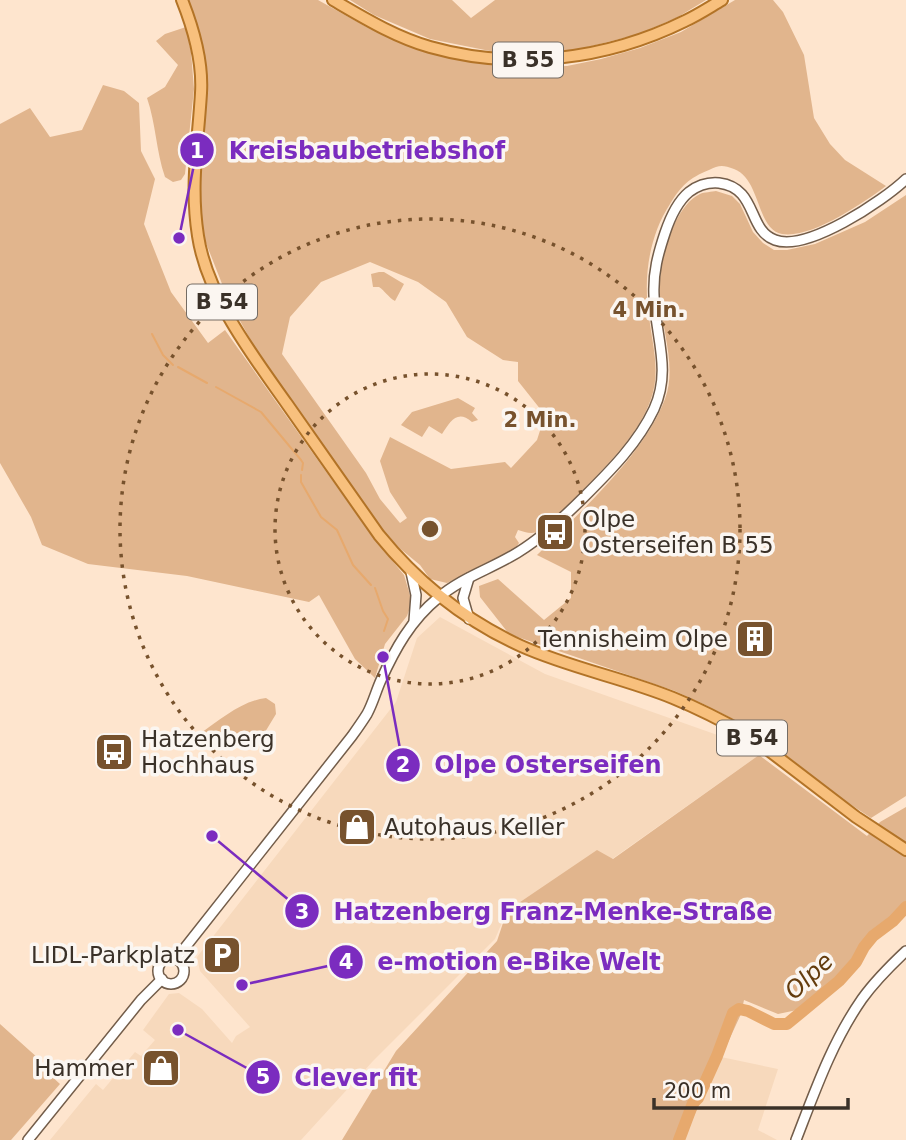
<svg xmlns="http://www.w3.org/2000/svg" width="906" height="1140" viewBox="0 0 906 1140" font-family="'DejaVu Sans',sans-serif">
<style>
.built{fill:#f7d9bc}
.green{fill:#e1b58d;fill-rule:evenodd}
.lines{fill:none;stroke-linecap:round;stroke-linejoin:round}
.stream{stroke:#e7a96d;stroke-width:2}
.river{stroke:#e7a96d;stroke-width:12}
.tertiary-casing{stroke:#735d4a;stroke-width:12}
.primary-casing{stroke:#b27327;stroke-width:14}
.tertiary{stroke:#fff;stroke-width:9}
.primary{stroke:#f8c07d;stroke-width:10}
.ring{fill:none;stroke:#77522d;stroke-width:3.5;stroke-dasharray:3.5 7}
.labels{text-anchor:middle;stroke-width:7;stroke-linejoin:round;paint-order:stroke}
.shield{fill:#fbf6f1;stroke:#746c64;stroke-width:2}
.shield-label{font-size:21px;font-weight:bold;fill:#3a3128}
.poi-label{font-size:23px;fill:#3a3128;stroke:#fbf6f1;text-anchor:start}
.water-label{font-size:24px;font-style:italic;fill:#643c0d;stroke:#fbf6f1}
.centre{fill:#77522d;stroke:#fbf6f1;stroke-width:3.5}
.ring-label{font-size:21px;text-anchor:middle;font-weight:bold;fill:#77522d;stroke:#fbf6f1;stroke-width:7;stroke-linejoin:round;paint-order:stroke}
.leader{fill:none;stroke:#7b2cbf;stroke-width:2.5}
.callout-dot{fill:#7b2cbf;stroke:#fbf6f1;stroke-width:2.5}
.mark-label{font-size:21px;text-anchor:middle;font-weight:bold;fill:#fff}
.callout-label{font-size:24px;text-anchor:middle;font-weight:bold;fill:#7b2cbf;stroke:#fbf6f1;stroke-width:7;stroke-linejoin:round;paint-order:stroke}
</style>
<rect width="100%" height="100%" fill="#fee5ce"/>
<g class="built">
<path d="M440 617 545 674 740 743 759 755 612 859 507 911 495 939 373 1061 301 1140H50L96 1084 103 1090 135 1052 141 1056 155 1040 143 1030 169 994 179 993 202 1009 232 1043 236 1036 250 1027 200 971 197 957 396 702 417 638Z"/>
<path d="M721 1057 778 1069 758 1130 777 1140H683Z"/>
</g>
<g class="green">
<path d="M187 0H318L370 29 428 52 492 65 528 67 567 66 601 59 640 48 681 32 735 0H773L783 12 804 55 814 118 830 144 845 160 886 186C863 203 811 239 782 234 756 229 761 179 734 169 723 165 719 165 709 170 689 178 681 186 670 204 649 236 643 278 649 316 652 344 661 371 651 399 638 437 601 471 574 499 565 508 549 526 539 531 532 535 525 532 518 530L515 537 519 543 515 549 447 583 430 579 420 565 386 537 316 439 255 348 228 299 204 238 198 179 205 92ZM370 262 418 282 446 302 467 337 503 360 518 362V381L545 415 537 440 511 468 505 462 451 469 390 437 380 461 390 492 407 518 400 523 380 499 366 473 282 354 290 317 321 282Z"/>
<path d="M350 0H452L471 18 495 0H706L678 17 639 34 572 51 533 54 495 52 430 39 374 15Z"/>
<path d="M186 27 191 52 194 89 185 174 181 180 173 182 165 177C156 151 156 124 147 98L165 87 178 65 156 41 165 34Z"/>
<path d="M103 85 124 91 139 103 141 151 155 179 144 224 171 292 208 343 225 330 372 536 404 575 412 602 407 616 385 644 375 678 355 659 319 595 309 602 187 576 88 564 42 545 31 517 0 463V124L30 108 50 137 82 130Z"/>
<path d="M716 191 732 196 740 204 753 232 763 243 774 250H787L815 244 865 222 906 195V796L871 818 835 794 759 733 712 708 675 691 509 634 480 597 479 586 498 579 544 620 571 598V572L537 555C579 513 644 455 665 399 677 367 662 331 660 298 658 272 664 244 676 221 681 211 689 199 700 194 704 192 712 192 716 191Z"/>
<path d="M379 272H384L404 284 395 301C388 297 385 291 379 287H373L371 274Z"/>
<path d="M458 398 475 408 472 413 478 420 472 422C457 409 450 422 442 434L429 426 422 437 401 425 412 412Z"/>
<path d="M266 698 275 704 276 714 259 742 239 735 213 745 201 733C221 719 242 701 266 698Z"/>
<path d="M759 755 867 836 880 822 906 807V903L893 917 863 942 855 959 840 976 797 1010 778 1014 744 1000 741 1014 683 1140H342L396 1051 497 941 507 911 597 850 613 859Z"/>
<path d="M0 1024 39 1059 37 1063 60 1084 11 1140H0Z"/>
</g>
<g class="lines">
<g class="stream">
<path d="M152 334 163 355 173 365"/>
<path d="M178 367 207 383"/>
<path d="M216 387 261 412 301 460 303 463 302 470"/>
<path d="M301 475V482L321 517 337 530 353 565 371 585"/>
<path d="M375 588 383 611 388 619 384 631"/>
</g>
<path class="river" d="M679 1140 693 1103 698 1098 717 1056 733 1013 739 1009 748 1011 774 1024H787L839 981 856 962 864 947 873 936 893 921 906 907"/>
<defs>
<g id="tertiary">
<path d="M411 572 416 595 414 621"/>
<path d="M469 578 463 598 469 619"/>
<circle cx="171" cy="971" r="13"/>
<path d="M176 959 352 736C357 729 362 722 367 714 373 703 376 691 381 680 395 649 411 620 438 598 462 577 494 568 520 551 544 536 565 516 585 496 611 470 638 443 654 409 672 370 655 335 654 295 653 272 658 254 665 233 670 218 677 202 689 192 697 186 708 182 719 183 758 188 747 230 775 240 807 252 883 201 906 179"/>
<path d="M28 1140 141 1000 162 979"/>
<path d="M796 1140C815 1091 832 1042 862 999 875 981 890 966 906 951"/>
</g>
<g id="primary">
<path d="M182 0C194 30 203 61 201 93 198 144 190 185 198 236 207 296 253 356 287 404 318 448 348 491 379 535 418 583 464 620 521 646 570 668 624 678 673 698 700 709 725 722 750 736L856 817 906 850"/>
<path d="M333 0C364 18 395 37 430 47 515 71 606 60 685 21 698 15 710 7 722 0"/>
</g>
</defs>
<use href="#tertiary" class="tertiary-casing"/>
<use href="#primary" class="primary-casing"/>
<use href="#tertiary" class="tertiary"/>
<use href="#primary" class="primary"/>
</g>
<g class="ring">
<circle cx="430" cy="529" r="155"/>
<circle cx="430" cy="529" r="310"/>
</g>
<defs>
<symbol id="bus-square" viewBox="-11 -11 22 22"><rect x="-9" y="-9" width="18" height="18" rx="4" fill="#77522d" stroke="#fbf6f1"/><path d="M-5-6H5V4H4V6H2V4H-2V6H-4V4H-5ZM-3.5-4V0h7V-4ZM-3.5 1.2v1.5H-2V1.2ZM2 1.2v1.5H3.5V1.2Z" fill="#fff"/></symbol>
<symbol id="building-square" viewBox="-11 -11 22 22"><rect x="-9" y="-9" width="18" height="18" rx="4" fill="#77522d" stroke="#fbf6f1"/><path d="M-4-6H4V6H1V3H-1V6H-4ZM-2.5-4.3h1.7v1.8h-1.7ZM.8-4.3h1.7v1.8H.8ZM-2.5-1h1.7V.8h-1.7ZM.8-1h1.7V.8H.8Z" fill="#fff"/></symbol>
<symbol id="shop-square" viewBox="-11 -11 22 22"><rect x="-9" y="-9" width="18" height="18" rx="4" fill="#77522d" stroke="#fbf6f1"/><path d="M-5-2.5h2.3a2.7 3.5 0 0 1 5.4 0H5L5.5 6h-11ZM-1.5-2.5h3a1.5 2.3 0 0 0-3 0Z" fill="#fff"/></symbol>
<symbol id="parking-square" viewBox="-11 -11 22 22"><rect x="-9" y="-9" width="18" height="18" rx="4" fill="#77522d" stroke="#fbf6f1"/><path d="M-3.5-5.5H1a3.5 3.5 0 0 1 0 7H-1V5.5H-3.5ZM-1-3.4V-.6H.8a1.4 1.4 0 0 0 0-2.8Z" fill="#fff"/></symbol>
</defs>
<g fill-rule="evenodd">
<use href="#bus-square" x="533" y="510" width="44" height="44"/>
<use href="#building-square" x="733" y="617" width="44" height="44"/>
<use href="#bus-square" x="92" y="730" width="44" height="44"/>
<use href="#shop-square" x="335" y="805" width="44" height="44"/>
<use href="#parking-square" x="200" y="933" width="44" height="44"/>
<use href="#shop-square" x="139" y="1046" width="44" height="44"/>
</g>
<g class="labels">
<g class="shield">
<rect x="493" y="42.5" width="70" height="35" rx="5"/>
<rect x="187" y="284.5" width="70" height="35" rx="5"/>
<rect x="717" y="720.5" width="70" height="35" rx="5"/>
</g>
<g class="shield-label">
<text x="528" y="67">B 55</text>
<text x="222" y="309">B 54</text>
<text x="752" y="745">B 54</text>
</g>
<g class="poi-label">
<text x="582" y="527">Olpe<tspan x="582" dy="26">Osterseifen B 55</tspan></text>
<text x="728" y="647" text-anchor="end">Tennisheim Olpe</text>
<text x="141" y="747">Hatzenberg<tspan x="141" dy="26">Hochhaus</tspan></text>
<text x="384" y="835">Autohaus Keller</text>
<text x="195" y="963" text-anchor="end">LIDL-Parkplatz</text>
<text x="134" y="1076" text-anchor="end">Hammer</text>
</g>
<g class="water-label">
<text transform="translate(809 976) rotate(-43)" y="8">Olpe</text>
</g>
</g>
<circle cx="430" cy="529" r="10" class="centre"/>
<g class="ring-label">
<text x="649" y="317">4 Min.</text>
<text x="540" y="427">2 Min.</text>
</g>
<path class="leader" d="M179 238L197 150M383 657L403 765M212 836L302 911M242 985L346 962M178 1030L263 1077"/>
<g class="callout-dot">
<circle cx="179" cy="238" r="7"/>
<circle cx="383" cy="657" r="7"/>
<circle cx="212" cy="836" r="7"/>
<circle cx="242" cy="985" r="7"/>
<circle cx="178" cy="1030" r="7"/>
<circle cx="197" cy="150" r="18"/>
<circle cx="403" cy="765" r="18"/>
<circle cx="302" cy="911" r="18"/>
<circle cx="346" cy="962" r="18"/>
<circle cx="263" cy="1077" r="18"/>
</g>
<g class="mark-label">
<text x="197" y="158">1</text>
<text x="403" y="772">2</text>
<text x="302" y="919">3</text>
<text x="346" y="969">4</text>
<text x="263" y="1084">5</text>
</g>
<g class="callout-label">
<text x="367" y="159">Kreisbaubetriebshof</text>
<text x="548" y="773">Olpe Osterseifen</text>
<text x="553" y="920">Hatzenberg Franz-Menke-Straße</text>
<text x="519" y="970">e-motion e-Bike Welt</text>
<text x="356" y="1086">Clever fit</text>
</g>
<path d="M654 1098v10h194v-10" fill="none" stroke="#3a3128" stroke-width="3.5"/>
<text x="664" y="1098" font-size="21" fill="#3a3128" stroke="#fbf6f1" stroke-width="5" paint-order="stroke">200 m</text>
</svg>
